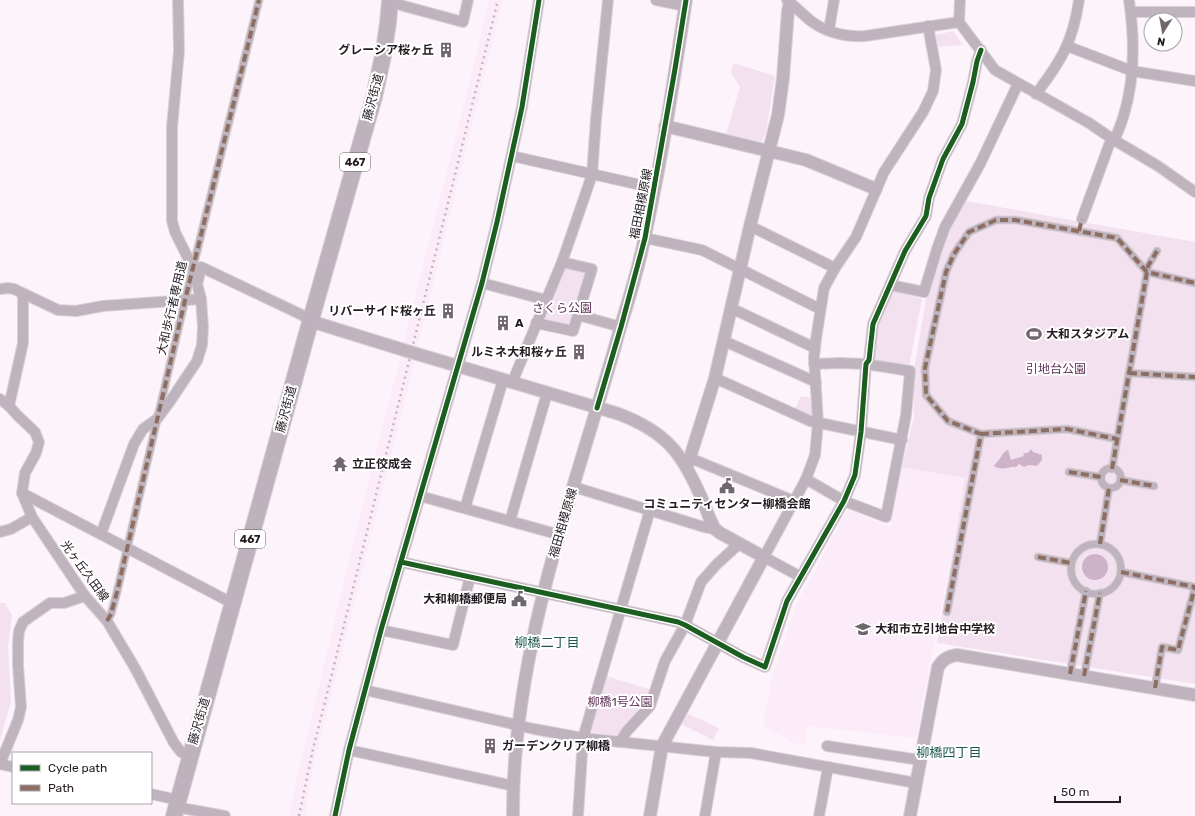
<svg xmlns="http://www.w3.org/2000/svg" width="1195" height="816" viewBox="0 0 1195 816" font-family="Rubik,'Noto Sans JP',sans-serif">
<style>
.built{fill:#fcebf8}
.green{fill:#f4e1f0}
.water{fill:#cdb2c8}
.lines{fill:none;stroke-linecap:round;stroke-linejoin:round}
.pedestrian-casing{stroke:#d9d2d7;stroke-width:9}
.minor-casing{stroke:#d9d2d7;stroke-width:12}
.tertiary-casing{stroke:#d9d2d7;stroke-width:14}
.trunk-casing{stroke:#d9d2d7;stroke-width:18}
.pedestrian{stroke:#bfb4bd;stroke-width:7}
.minor{stroke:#bfb4bd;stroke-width:10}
.tertiary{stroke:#bfb4bd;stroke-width:12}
.trunk{stroke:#beb3bc;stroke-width:16}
.rail{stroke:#c0b8be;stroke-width:2.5;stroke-dasharray:2 4;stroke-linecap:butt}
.quiet{stroke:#8d6e63;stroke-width:4;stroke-dasharray:8 4;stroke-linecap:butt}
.cycleway-casing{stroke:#fff;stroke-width:8}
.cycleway{stroke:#1b5e20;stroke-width:5}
.labels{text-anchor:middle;stroke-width:4;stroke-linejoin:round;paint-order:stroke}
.shield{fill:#fff;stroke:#665f64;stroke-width:1}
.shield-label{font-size:11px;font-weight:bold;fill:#241b22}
.poi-label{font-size:12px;font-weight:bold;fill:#241b22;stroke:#fff;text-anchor:start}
.street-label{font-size:12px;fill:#241b22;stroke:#fff}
.park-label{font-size:12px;fill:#5f3158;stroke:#fff}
.neighbourhood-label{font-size:13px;fill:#1f5850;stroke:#fff}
</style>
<rect width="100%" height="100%" fill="#fcf4fa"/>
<g class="built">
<path d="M489 0H503L417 348 403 345 472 73Z"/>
<path d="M401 356 415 360 314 763 305 816H289L301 760 367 487Z"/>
<path d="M902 467 966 477 916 738 807 726 805 744 793 743 763 725 771 680 796 605 848 510 891 527Z"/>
</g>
<g class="green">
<path d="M953 31 963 45 936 47 935 35Z"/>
<path d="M733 63 775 76 766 132 762 142 726 134 740 87 731 73Z"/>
<path d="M966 201 1195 242V684L937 643 965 478 902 467 914 417 913 375 927 293 946 234Z"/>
<path d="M564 265 587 272 570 326 543 321Z"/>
<path d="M892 291 922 299 909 367 873 361 879 322Z"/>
<path d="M801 396 810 398 812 418 794 410Z"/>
<path d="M0 603H5L12 615 8 647 11 701 0 741Z"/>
<path d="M606 676 652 690 647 704 616 736 589 732Z"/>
<path d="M684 712 719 728 713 740 679 723Z"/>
</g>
<g class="water">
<path d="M1031 449 1033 452 1042 455V460L1037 466 1029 465 1024 467 1019 464 1016 467C1009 465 1004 472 994 466L995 464C1000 461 1002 452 1008 450L1011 460 1024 456 1023 454 1029 452Z"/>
<circle cx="1095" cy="567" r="13"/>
</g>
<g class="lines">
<defs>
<g id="pedestrian">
<path d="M1129 373 1195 377"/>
<path d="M981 434 1067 429 1117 439"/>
<circle cx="1111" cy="478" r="10"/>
<path d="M1112 469 1148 266 1157 251"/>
<path d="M1069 472 1101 477"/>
<path d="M1120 480 1154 486"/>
<path d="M1100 544 1109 488"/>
<circle cx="1096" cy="569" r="25"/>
<path d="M1038 557 1071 563"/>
<path d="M1121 572 1195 587"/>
<path d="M947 612 981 434 948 421 926 395 925 368 946 272 954 254 969 232 996 220H1015L1117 238 1147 272 1195 283"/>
<path d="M107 621 111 614 117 592 185 300 259 0"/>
<path d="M1070 674 1086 591"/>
<path d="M1084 676 1100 593"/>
<path d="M1155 688 1162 647 1178 650 1195 587"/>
</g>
<g id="minor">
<path d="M656 0 685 6"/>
<path d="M787 0C795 6 802 14 811 21 827 33 845 37 865 36L959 22"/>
<path d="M960 0 959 22 995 70 1089 123 1114 140 1158 166 1195 192"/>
<path d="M389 2 463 22 468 0"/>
<path d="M1131 12H1195"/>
<path d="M829 30 834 0"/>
<path d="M1067 46 1132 71 1195 81"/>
<path d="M1036 94C1061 61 1073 42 1079 0"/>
<path d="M512 156 654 188"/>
<path d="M1082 219 1109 145C1117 137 1119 129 1123 118 1135 80 1135 40 1129 0"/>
<path d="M750 226 835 268"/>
<path d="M645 238 702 250 820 309"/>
<path d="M198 281 201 267 302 315 310 321"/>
<path d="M482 283 546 300"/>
<path d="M890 285 924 292 937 249 945 227 980 164 1018 84"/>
<path d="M0 289 8 288 14 289 58 310 76 311 103 306 201 299"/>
<path d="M731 308 815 348"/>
<path d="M578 315 621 327"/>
<path d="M536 323 573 331 592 269 562 262"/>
<path d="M724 341 816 382"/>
<path d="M715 378 810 421 902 440"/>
<path d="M512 383 562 262 592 175 596 119 608 0"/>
<path d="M0 399 9 406 18 416 35 432 39 442 36 453 25 473 22 493 32 517 85 596 107 621 135 668 174 743 181 752 189 757"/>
<path d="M9 406 23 343V294"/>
<path d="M690 458 794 501"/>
<path d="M806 479 844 501 886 517 906 415 910 371 866 364 840 363 814 364"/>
<path d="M574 487 704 527 715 529"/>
<path d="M22 493 232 603"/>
<path d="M420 496 560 535"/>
<path d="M465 508 503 380"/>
<path d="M510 521 547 393"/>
<path d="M0 532 11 529 32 517"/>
<path d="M101 534 134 444 143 429 157 419 171 400 197 361 202 345 203 327 201 299 193 268 175 232 172 221V127L179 51 178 0"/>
<path d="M401 562 678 622 685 625 743 657 765 667 787 601 844 501 855 475 861 432 866 364 869 360 873 324 905 251 926 216 929 198 943 159 962 124 973 82 977 61 981 50"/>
<path d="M801 577 764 557 806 479 815 455 818 423 814 357 816 339 824 288 835 268 856 237 884 172 923 112 933 91 936 70 928 26"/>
<path d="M381 630 453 645 470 577"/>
<path d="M365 690 534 729 583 738 716 752 751 753 916 783"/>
<path d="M620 742 627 731 650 706 665 661 685 625 701 582 717 564 740 543"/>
<path d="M827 746 920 760"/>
<path d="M349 750 514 786"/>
<path d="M0 764 18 720 21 707 18 665V643L19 631 23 622 50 603H64L85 596"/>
<path d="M0 764 13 767"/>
<path d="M151 794 178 800"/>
<path d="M176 807 225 816"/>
<path d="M335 816 349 750 381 630 482 283 497 222 522 107 539 0"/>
<path d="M578 816 583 738 650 510"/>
<path d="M705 816 716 752"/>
<path d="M819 816 828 767"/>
</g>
<g id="tertiary">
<path d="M665 126 806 160 876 189"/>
<path d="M310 321 407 351 619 414C666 432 682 453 701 497 706 508 709 519 715 529L720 533 764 557 662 746 650 816"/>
<path d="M687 467 715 378 750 226 778 115 783 78 788 11 790 3"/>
<path d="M513 816C512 646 577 486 621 325 630 296 639 266 645 236 662 158 674 79 686 0"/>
<path d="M910 816 938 667C942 660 948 656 957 655L1195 695"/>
</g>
<path id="trunk" d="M174 816 306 337 374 97 383 56 388 23 390 0"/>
</defs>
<use href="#pedestrian" class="pedestrian-casing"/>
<use href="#minor" class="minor-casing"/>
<use href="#tertiary" class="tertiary-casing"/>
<use href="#trunk" class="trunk-casing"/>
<use href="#pedestrian" class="pedestrian"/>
<use href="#minor" class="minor"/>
<use href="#tertiary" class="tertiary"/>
<use href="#trunk" class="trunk"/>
<path class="rail" d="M299 816 313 749 326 698 498 0"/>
<g class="quiet">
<path d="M1079 231 1082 219"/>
<path d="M1129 373 1195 377"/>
<path d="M981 434 1067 429 1117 439"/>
<path d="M1112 469 1148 266 1157 251"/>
<path d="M1069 472 1101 477"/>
<path d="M1120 480 1154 486"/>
<path d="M1100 544 1109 488"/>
<path d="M1038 557 1071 563"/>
<path d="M1121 572 1195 587"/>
<path d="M947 612 981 434 948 421 926 395 925 368 946 272 954 254 969 232 996 220H1015L1117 238 1147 272 1195 283"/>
<path d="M107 621 111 614 117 592 185 300 259 0"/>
<path d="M1070 674 1086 591"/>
<path d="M1084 676 1100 593"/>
<path d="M1155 688 1162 647 1178 650 1195 587"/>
</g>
<defs>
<g id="cycleway">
<path d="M597 408 621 327 645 238 675 69 686 0"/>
<path d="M401 562 678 622 685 625 743 657 765 667 787 601 844 501 855 475 861 432 866 364 869 360 873 324 905 251 926 216 929 198 943 159 962 124 973 82 977 61 981 50"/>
<path d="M335 816 349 750 381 630 482 283 497 222 522 107 539 0"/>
</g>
</defs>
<use href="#cycleway" class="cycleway-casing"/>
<use href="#cycleway" class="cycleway"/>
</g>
<defs>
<symbol id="building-bare" viewBox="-9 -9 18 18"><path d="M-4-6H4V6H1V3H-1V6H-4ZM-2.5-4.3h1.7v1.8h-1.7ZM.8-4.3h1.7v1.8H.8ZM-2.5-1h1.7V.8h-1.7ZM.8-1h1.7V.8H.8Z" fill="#70676e" stroke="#fff" stroke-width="2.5" paint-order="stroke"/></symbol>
<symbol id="stadium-bare" viewBox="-9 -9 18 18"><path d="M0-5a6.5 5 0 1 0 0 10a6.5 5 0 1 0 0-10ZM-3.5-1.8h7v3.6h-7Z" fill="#70676e" stroke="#fff" stroke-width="2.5" paint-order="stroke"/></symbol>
<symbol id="temple-bare" viewBox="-9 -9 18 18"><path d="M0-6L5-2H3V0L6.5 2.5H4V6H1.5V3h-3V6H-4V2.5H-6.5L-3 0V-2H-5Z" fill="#70676e" stroke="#fff" stroke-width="2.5" paint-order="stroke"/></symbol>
<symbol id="civic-bare" viewBox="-9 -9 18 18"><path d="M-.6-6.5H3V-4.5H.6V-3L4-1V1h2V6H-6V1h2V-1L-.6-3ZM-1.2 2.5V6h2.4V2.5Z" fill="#70676e" stroke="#fff" stroke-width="2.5" paint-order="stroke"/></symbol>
<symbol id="school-bare" viewBox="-9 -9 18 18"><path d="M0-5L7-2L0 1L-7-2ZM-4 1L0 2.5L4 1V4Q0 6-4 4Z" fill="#70676e" stroke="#fff" stroke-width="2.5" paint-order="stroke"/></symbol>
</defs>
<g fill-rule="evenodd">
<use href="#building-bare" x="435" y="39" width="22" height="22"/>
<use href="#building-bare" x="437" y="300" width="22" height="22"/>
<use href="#building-bare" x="492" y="312" width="22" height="22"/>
<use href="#stadium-bare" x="1023" y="323" width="22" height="22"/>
<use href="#building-bare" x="568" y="341" width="22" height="22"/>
<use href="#temple-bare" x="329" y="453" width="22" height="22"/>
<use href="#civic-bare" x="716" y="475" width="22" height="22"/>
<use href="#civic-bare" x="508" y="588" width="22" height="22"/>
<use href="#school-bare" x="852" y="618" width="22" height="22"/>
<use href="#building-bare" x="479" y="735" width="22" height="22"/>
</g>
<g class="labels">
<g class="shield">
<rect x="340" y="153" width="30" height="18" rx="3"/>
<rect x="235" y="530" width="30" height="18" rx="3"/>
</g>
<g class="shield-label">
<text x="355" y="166">467</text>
<text x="250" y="543">467</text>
</g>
<g class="poi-label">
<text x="434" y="54" text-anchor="end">グレーシア桜ヶ丘</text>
<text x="436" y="315" text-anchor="end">リバーサイド桜ヶ丘</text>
<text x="515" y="327">A</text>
<text x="1046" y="338">大和スタジアム</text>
<text x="567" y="356" text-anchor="end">ルミネ大和桜ヶ丘</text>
<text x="352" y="468">立正佼成会</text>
<text x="727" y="508" text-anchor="middle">コミュニティセンター柳橋会館</text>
<text x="507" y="603" text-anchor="end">大和柳橋郵便局</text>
<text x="875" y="633">大和市立引地台中学校</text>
<text x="502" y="750">ガーデンクリア柳橋</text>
</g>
<g class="street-label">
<text transform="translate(373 97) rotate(-75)" y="4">藤沢街道</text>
<text transform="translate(641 204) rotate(-79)" y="4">福田相模原線</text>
<text transform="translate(172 308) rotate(-77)" y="4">大和歩行者専用道</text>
<text transform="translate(286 409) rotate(-75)" y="4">藤沢街道</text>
<text transform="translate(563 523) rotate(-74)" y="4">福田相模原線</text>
<text transform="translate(85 571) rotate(54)" y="4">光ヶ丘久田線</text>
<text transform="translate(199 721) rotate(-74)" y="4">藤沢街道</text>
</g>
<g class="park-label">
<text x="562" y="312">さくら公園</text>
<text x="1056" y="373">引地台公園</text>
<text x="620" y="706">柳橋1号公園</text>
</g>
<g class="neighbourhood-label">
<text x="547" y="647">柳橋二丁目</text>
<text x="949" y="757">柳橋四丁目</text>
</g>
</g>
<rect x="12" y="752" width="140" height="52" fill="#ffffff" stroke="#a7a4a7"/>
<rect x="20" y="765" width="20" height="6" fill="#1b5e20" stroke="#a7a4a7"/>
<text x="48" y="772" font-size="12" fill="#241b22">Cycle path</text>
<rect x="20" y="785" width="20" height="6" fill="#8d6e63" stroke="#a7a4a7"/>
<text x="48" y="792" font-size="12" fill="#241b22">Path</text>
<g transform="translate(1163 32) rotate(191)"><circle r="19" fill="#ffffff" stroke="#a7a4a7"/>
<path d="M0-3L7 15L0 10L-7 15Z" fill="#70676e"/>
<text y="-6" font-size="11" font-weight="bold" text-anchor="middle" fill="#241b22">N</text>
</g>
<path d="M1055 796v6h65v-6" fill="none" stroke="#241b22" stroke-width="2"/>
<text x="1061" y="796" font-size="12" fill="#241b22" stroke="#ffffff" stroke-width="3" paint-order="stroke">50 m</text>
</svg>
